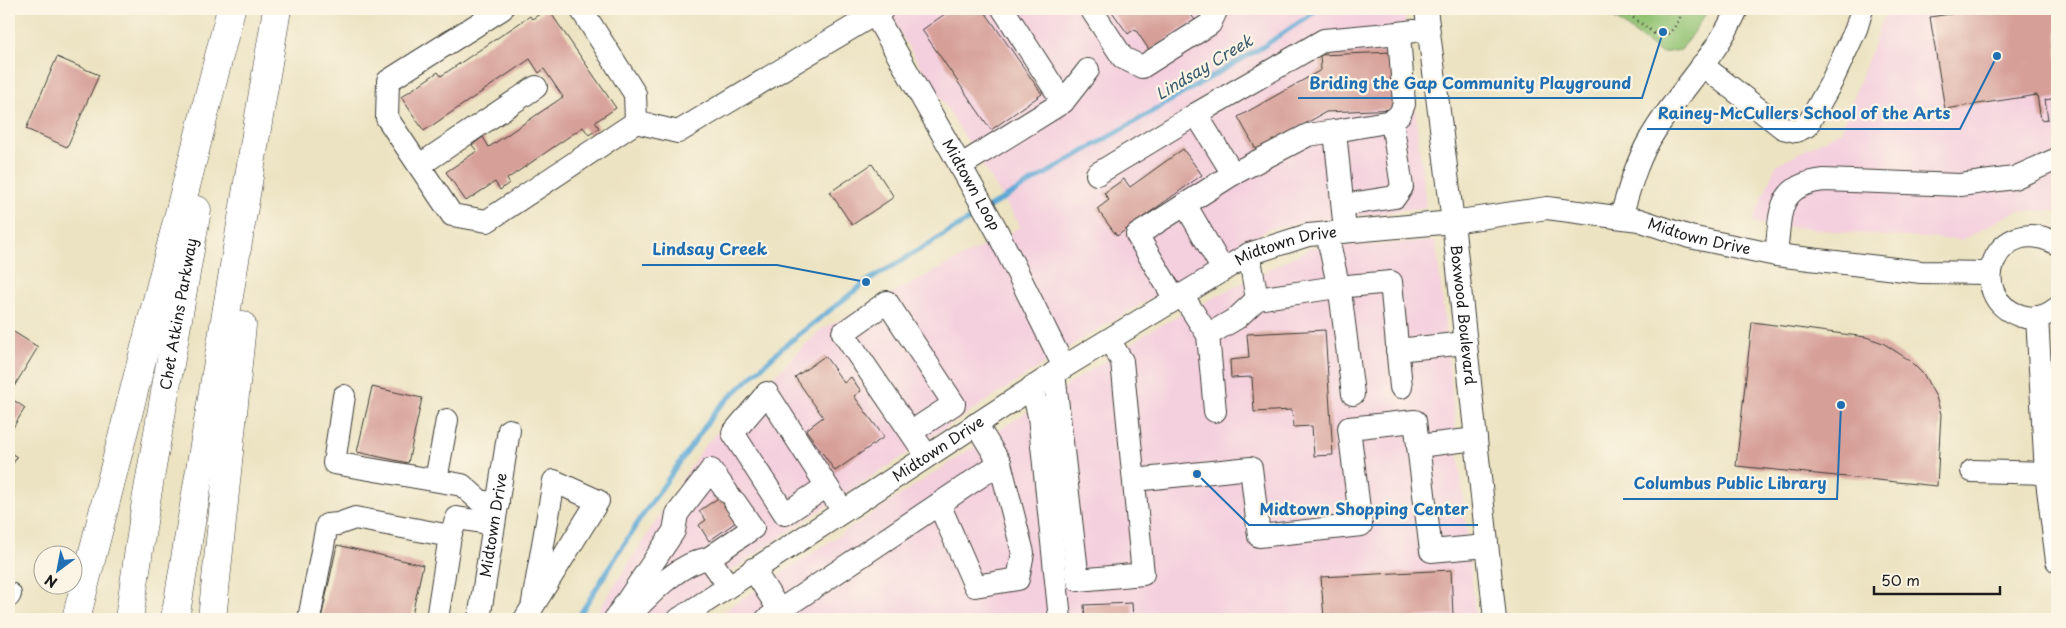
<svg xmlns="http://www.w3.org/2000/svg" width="2066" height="628" viewBox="0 0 2066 628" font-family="'Playpen Sans',sans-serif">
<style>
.built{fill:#f4cfde}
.green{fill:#92c372;stroke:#577047}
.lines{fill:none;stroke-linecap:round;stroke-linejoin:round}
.stream{stroke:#5ca8d5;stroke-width:5}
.building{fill:#d69f98}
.minor-casing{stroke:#3b3a35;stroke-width:24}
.highway-casing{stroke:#3b3a35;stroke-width:29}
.path{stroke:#3b3a35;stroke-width:3;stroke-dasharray:1 4;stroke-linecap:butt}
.minor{stroke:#fff;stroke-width:22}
.highway{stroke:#fff;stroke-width:28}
.labels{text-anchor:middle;stroke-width:4.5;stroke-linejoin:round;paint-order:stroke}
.street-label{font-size:15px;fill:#1c1c1c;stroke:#fcf5e5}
.water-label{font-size:16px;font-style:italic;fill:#395b6f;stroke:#fcf5e5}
.leader{fill:none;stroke:#1f6fb2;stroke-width:2}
.callout-dot{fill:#1f6fb2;stroke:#fcf5e5;stroke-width:2}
.callout-label{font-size:16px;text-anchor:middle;font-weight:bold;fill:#1f6fb2;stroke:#fcf5e5;stroke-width:4.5;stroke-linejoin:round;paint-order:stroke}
</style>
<rect width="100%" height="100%" fill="#fcf5e5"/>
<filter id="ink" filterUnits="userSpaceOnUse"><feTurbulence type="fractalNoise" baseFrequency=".02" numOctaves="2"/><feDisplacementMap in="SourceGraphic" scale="10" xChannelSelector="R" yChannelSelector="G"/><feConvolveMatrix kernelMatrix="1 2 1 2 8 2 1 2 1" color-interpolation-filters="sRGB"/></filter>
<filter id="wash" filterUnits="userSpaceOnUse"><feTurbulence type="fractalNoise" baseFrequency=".0096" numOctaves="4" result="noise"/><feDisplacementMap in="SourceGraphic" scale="20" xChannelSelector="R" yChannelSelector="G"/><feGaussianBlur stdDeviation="1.12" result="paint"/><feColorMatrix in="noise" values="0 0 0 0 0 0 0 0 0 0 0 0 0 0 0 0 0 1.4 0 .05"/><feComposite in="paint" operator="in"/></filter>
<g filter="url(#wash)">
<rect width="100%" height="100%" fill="#ece3c2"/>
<g class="built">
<path d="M885 9H1404L1426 207 1271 228 1080 340 794 528 661 619H593L704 446 820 330 1021 227Z"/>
<path d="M1887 9H2057V211H2016L1962 240 1885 236 1752 223 1776 165 1841 131Z"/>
<path d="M1436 241 1476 619H712L1153 329 1312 247Z"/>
</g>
<path class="green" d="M1610 9H1709L1681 50 1661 53 1610 15Z"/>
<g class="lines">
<g class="stream">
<path d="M989 207 1264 46 1319 9"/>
<path d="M577 619 640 519 717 409 782 348 866 282 980 213"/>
</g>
</g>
<g id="blocks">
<g class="building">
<path d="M548 9 616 108 595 122 599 128 589 135 583 127 507 179 509 183 500 190 495 182 466 201 446 172 477 151 472 145 483 137 489 147 563 97 544 69 539 73 530 59 424 131 401 97 438 72 441 76 530 16 532 19Z"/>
<path d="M952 9H983L1042 94 991 130 922 30Z"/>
<path d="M1110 9H1187L1195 20 1150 51 1135 29 1128 34Z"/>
<path d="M1982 9H2057V98L2045 100 2048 119 2041 120 2037 95 1945 109 1930 17Z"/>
<path d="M1394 52 1397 109 1326 112 1257 151 1238 117 1321 70 1320 55Z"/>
<path d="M57 57 99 75 67 147 26 129Z"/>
<path d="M1183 149 1202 175 1117 236 1097 209 1109 200 1104 193 1124 179 1130 187Z"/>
<path d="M872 164 894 197 852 225 830 192Z"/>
<path d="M1752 322 1866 337 1883 343 1909 360 1924 375 1936 397 1941 414 1937 486 1736 466Z"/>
<path d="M9 329 38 347 9 395Z"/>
<path d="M1325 330 1333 455 1314 456 1312 426 1293 427 1292 410 1254 412 1252 377 1231 378 1230 360 1249 358 1247 334Z"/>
<path d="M825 356 844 383 851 377 861 391 854 396 884 437 835 471 806 430 823 417 795 377Z"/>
<path d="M372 387 422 398 408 463 357 452Z"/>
<path d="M9 397 25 408 9 434Z"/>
<path d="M9 452 17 457 9 470Z"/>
<path d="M736 486 743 496 736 522 709 541 699 525 706 520 699 511Z"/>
<path d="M337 545 423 565 411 619H321Z"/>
<path d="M1451 570 1453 615 1415 617V619H1324L1321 577Z"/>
<path d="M1132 603 1133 619H1085L1084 605Z"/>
</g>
</g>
</g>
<g filter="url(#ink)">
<use href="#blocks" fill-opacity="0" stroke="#3b3a35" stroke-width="1"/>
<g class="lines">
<defs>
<g id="minor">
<path d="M502 9 388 81 387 118 452 215 487 221 636 122 678 132 883 9"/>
<path d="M581 9 635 94 636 122"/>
<path id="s1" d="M872 9 996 229 1064 367"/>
<path d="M1091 9 1123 58 1142 67 1210 24 1217 9"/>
<path id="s2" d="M1426 9 1453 222 1495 619"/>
<path d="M1702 65 1783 128 1796 131 1807 126 1831 83 1856 29 1862 9"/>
<path d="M1063 102 1088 70"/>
<path d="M1196 114 1324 40 1399 33"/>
<path d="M1392 121 1400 114 1404 104 1399 33 1414 31"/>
<path d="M1335 131 1392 121 1402 187 1395 197 1343 205"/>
<path d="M420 165 536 87"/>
<path d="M960 166 1063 102 1003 9"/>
<path d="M1097 174 1196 114 1233 174"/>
<path d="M1185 204 1223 270"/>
<path d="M1621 217C1630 186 1638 156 1656 129 1682 88 1718 53 1737 9"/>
<path d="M1327 233 1341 299 1353 394"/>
<path d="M2057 244C1997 210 1962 297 2021 316 2034 320 2047 316 2057 308"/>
<path d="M1249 254 1257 299"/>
<path d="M1776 255C1781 215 1775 185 1824 180L1960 185 2014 178 2057 159"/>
<path d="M1182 295 1208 335 1215 411"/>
<path d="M1175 299 1137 235 1233 174 1308 135 1335 131 1345 231"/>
<path d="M2037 317 2046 473 2057 561"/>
<path d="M1208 335 1237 318 1257 299 1337 287 1391 282 1401 387"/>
<path d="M1397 350 1466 343"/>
<path d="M1054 373 1078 580 1143 574 1122 361 1109 340"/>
<path d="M1032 387 1039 416 1060 619"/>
<path d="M344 396 334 463 462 485 480 501 498 504"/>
<path d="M911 432 954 404 887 302 843 333 927 456"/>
<path d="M1418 446 1476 439"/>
<path d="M1972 471 2046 473"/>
<path d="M436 480 447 420"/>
<path d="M1134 480 1251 468 1259 536 1361 525 1349 428 1415 421 1431 551 1487 546"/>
<path d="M827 486 785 514 733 433 767 393 843 511"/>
<path d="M939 504 975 586 1018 579 1023 553 1000 463"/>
<path d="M450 536 457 518 494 524"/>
<path d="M753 569 780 611"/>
<path d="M728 585 709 558 753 528 735 502"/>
<path d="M9 596 10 594"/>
<path d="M628 617C651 594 677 564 709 558"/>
<path d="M309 619 327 525 338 524 355 518 450 536 437 619"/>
<path id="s3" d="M479 619 509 430"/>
<path d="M525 619 598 501 554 481 532 608"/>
<path d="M615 619 674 531 677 514 711 470 727 492"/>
<path id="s4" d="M679 619 1064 367 1223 270 1249 254 1308 235 1453 222 1547 208 1639 220 1690 237 1776 255 1921 272 1990 273"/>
<path d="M767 619 1000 463 976 424"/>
</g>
<g id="highway">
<path d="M76 619 231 9"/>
<path id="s5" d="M129 619 146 501 197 210"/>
<path d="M175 619 277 9"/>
<path d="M212 619 242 325"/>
</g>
</defs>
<use href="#minor" class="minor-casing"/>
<use href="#highway" class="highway-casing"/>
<path class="path" d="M1621 9 1654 33 1665 35C1673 33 1681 18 1682 9"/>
<use href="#minor" class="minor"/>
<use href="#highway" class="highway"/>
</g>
</g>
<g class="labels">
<g class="street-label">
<text dy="5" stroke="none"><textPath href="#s1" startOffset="202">Midtown Loop</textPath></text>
<text dy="5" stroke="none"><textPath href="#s4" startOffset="1135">Midtown Drive</textPath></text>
<text dy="5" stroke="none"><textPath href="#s4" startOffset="715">Midtown Drive</textPath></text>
<text dy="5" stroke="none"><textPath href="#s5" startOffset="309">Chet Atkins Parkway</textPath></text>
<text dy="5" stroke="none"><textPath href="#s2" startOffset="308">Boxwood Boulevard</textPath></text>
<text dy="5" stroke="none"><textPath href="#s4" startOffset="310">Midtown Drive</textPath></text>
<text dy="5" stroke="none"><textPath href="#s3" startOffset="95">Midtown Drive</textPath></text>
</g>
<g class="water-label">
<text transform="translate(1204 67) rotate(-31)" y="6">Lindsay Creek</text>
</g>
</g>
<path class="leader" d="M1663 32L1642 98H1298M1997 56L1960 129H1647M866 282L777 265H642M1841 405L1837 499H1623M1197 474L1249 525H1478"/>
<g class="callout-dot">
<circle cx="1663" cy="32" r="5"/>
<circle cx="1997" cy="56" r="5"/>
<circle cx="866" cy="282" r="5"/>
<circle cx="1841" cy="405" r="5"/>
<circle cx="1197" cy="474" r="5"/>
</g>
<g class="callout-label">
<text x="1470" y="89">Briding the Gap Community Playground</text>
<text x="1804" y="119">Rainey-McCullers School of the Arts</text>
<text x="710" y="255">Lindsay Creek</text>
<text x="1730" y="489">Columbus Public Library</text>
<text x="1364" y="515">Midtown Shopping Center</text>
</g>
<rect width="2066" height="628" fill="none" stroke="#fcf5e5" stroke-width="30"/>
<g transform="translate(58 570) rotate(212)"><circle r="24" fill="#fcf5e5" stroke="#a29e95"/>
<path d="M0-4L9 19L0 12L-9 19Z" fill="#1f6fb2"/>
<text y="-8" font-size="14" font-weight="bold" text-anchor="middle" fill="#1c1c1c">N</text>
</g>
<path d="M1874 586v8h126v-8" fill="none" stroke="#1c1c1c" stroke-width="2.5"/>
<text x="1881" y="586" font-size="15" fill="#1c1c1c" stroke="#fcf5e5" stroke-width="4" paint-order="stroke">50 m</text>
</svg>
